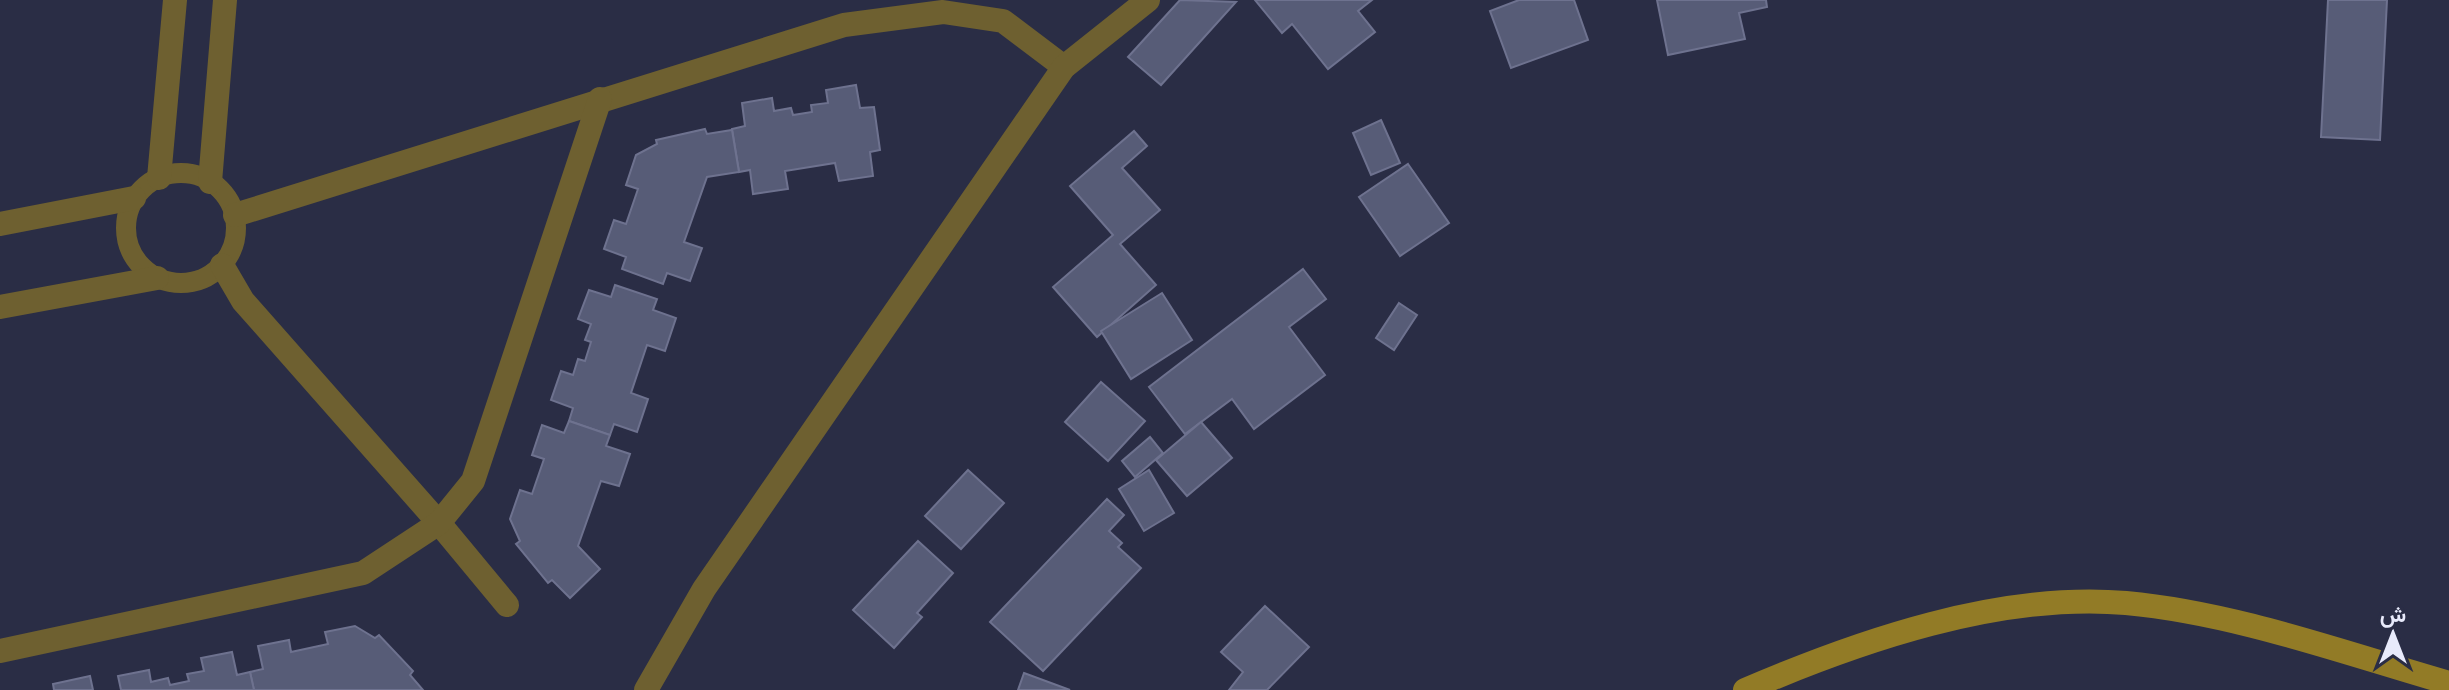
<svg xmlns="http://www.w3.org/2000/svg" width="2449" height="690" viewBox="0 0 2449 690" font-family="Figtree,Vazirmatn,sans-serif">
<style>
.building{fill:#575c77;stroke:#6e728f;stroke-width:2}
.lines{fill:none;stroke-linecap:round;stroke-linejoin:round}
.lane{stroke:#6e6030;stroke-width:20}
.street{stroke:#6e6030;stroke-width:24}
.secondary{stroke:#927b26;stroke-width:24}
</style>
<rect width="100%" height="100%" fill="#2a2d45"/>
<g class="building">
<path d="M1180 0 1236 2 1161 85 1128 57Z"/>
<path d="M1255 0H1372L1358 11 1375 32 1328 69 1292 24 1282 33Z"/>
<path d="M1519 0H1574L1588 40 1511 68 1490 11Z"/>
<path d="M1657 0H1766L1767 7 1739 13 1745 39 1668 55Z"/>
<path d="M2328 0H2387L2380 140 2321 137Z"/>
<path d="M856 85 860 108 874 107 880 150 870 152 873 176 839 181 835 163 785 171 788 189 753 194 750 170 739 172 732 129 745 126 742 103 772 98 774 111 791 108 793 115 812 112 811 105 828 103 826 90Z"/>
<path d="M1381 120 1400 163 1371 175 1353 133Z"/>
<path d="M705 129 707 134 732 130 739 172 707 177 684 242 702 248 690 281 667 273 663 284 622 269 626 257 604 249 614 220 626 224 638 189 626 185 636 155 657 144 656 140Z"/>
<path d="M1134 131 1147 146 1122 168 1160 210 1120 244 1156 285 1097 337 1053 287 1113 235 1070 186Z"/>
<path d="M1408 164 1449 223 1400 256 1359 197Z"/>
<path d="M1303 269 1326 299 1289 327 1325 375 1254 429 1232 399 1185 434 1149 387Z"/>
<path d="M615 285 657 299 653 310 676 318 665 351 647 345 631 393 648 399 637 432 614 424 610 435 569 421 573 408 551 400 561 371 573 375 578 359 585 361 591 342 585 340 591 324 578 319 589 290 611 297Z"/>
<path d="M1162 293 1192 340 1131 379 1101 331Z"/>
<path d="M1399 303 1417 315 1394 350 1376 338Z"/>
<path d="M1101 382 1145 421 1108 461 1065 422Z"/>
<path d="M569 421 610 435 606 446 630 454 619 486 601 481 578 546 600 569 570 598 552 580 548 583 516 544 520 541 510 519 520 490 532 494 544 459 532 455 542 425 564 433Z"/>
<path d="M1201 422 1232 458 1187 496 1156 460Z"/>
<path d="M1150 437 1163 453 1135 477 1122 461Z"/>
<path d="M968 470 1004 503 961 549 925 516Z"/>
<path d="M1149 470 1174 513 1144 531 1119 489Z"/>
<path d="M1107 499 1124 515 1109 531 1122 543 1118 547 1141 568 1043 671 990 622Z"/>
<path d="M918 541 953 573 917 613 922 617 894 648 853 610Z"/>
<path d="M1265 606 1309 647 1267 690H1229L1243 672 1221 652Z"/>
<path d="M355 626 375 638 379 635 413 671 410 675 423 690H254L250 672 263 669 258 646 289 640 291 652 328 644 325 632Z"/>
<path d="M232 652 237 675 250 672 254 690H121L118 676 149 670 151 682 168 678 170 685 189 681 187 674 204 671 201 658Z"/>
<path d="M1024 673 1070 690H1018Z"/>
<path d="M90 676 93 690H54L53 684Z"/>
</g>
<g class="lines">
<circle class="lane" cx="181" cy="228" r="55"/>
<g class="street">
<path d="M159 178 175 0"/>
<path d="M210 182 225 0"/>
<path d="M235 215 844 25 943 12 1003 21 1064 67"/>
<path d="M0 224 134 198"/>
<path d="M222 265 243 301 439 523 507 605"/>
<path d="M0 307 157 278"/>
<path d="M0 651 363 573 439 523 473 481 600 99"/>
<path d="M646 690 704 589 1064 67 1148 0"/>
</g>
<path class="secondary" d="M1745 690C1859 641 2000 592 2126 603 2235 613 2344 653 2449 683"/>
</g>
<g transform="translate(2393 634)" stroke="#2a2d45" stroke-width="6" paint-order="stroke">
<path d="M0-6L14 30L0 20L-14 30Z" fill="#e8eafb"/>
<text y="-12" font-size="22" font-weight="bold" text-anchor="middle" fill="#e8eafb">ش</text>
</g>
</svg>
